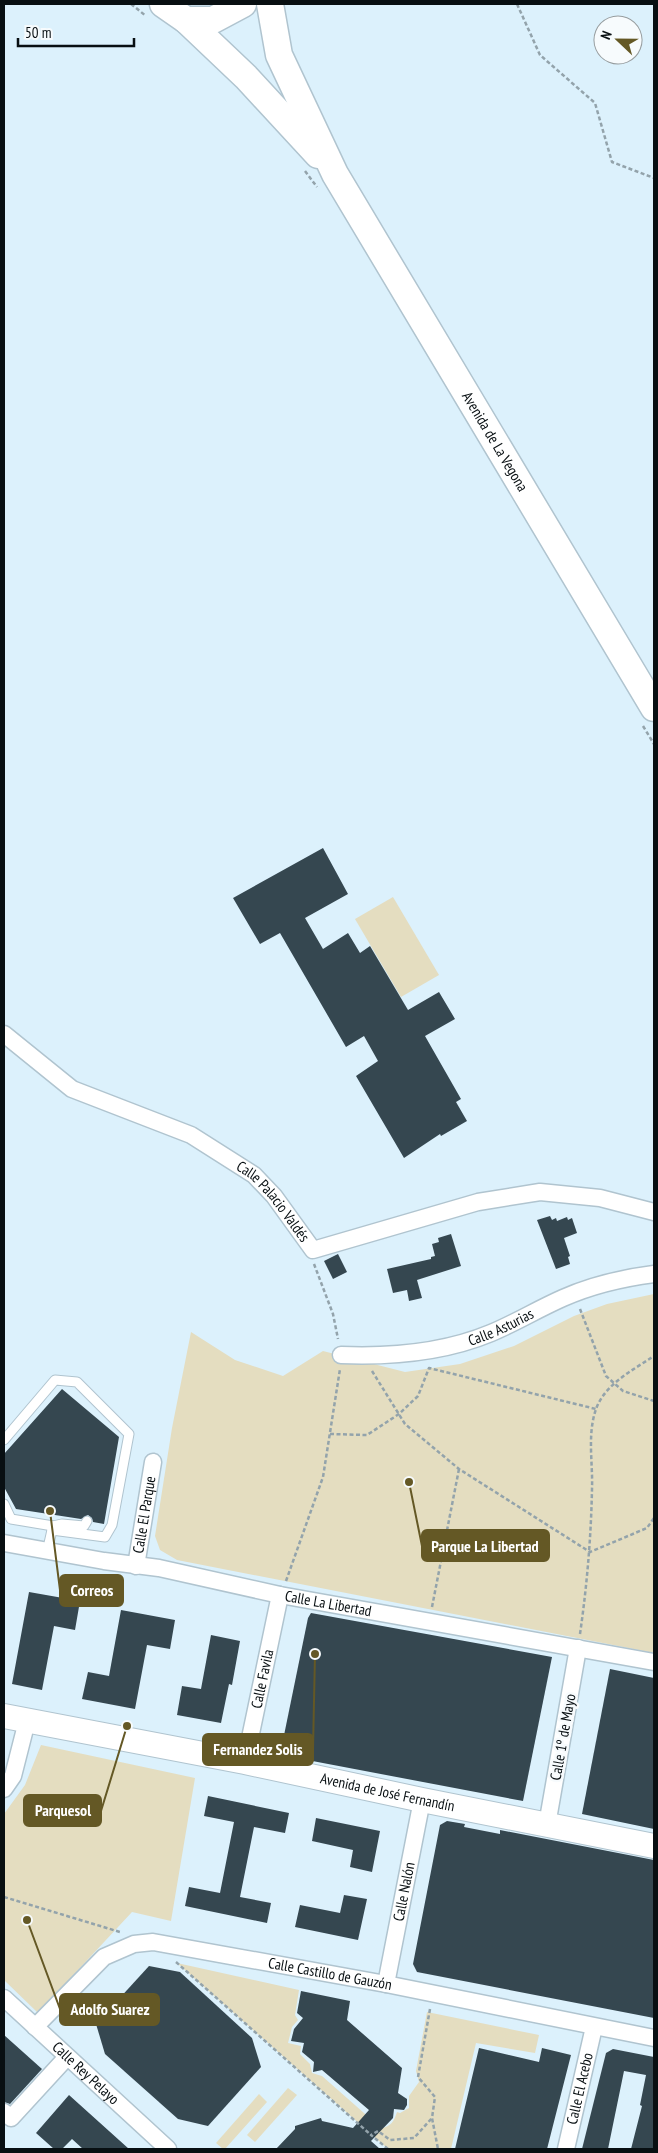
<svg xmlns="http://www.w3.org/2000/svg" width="658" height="2153" viewBox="0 0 658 2153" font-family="'PT Sans Narrow',sans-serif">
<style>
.green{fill:#e4ddc0}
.building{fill:#354750}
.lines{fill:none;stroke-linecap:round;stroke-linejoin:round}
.lane-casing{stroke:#b0c4cf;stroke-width:11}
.street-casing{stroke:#b0c4cf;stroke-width:19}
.secondary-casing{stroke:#b0c4cf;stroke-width:26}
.primary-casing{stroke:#b0c4cf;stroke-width:29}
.path{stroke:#93a3ab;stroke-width:2.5;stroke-dasharray:4 2.5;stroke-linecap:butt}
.lane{stroke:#fff;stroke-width:9}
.street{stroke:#fff;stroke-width:16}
.secondary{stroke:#fff;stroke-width:24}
.primary{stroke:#fff;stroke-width:26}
.labels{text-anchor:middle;stroke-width:5;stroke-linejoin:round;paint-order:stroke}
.street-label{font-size:15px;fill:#080f12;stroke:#f7fbfd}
.leader{fill:none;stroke:#645825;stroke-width:2}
.callout-dot{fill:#645825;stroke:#f7fbfd;stroke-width:2}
.callout{fill:#645825;stroke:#645825;stroke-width:2}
.callout-label{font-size:16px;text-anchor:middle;font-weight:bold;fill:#fff}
</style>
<rect width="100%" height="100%" fill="#dcf1fc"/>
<g class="green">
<path d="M393 897 439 975 401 997 355 919Z"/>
<path d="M654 1294V1653L177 1560 160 1550 155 1536 172 1428 191 1332 235 1360 283 1376 323 1351 405 1372 460 1364 514 1346 574 1316 607 1304Z"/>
<path d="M41 1745 195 1778 171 1921 132 1912 38 2013 4 1980V1814L25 1785Z"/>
<path d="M177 1963 299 1990 295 2015 298 2020 292 2027 288 2043 301 2046 300 2054 310 2064 312 2073 322 2076 381 2128C391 2127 394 2121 397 2112L400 2113 409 2108V2096L419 2082 416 2071 427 2012 539 2035 535 2053 476 2043 451 2149H388Z"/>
<path d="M288 2088 297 2095 255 2142 247 2135Z"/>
<path d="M259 2094 267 2102 225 2149H223L216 2143Z"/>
</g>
<g class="building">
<path d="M323 848 348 894 305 918 323 949 348 933 360 953 370 946 408 1010 439 992 455 1019 425 1036 461 1099 456 1102 467 1121 441 1136 440 1134 404 1158 356 1076 378 1061 364 1036 346 1047 280 933 260 944 233 898Z"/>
<path d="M550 1216 552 1220 556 1218 557 1221 567 1217 568 1220 572 1218 577 1233 564 1238 570 1256 568 1257 570 1264 556 1269 537 1220Z"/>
<path d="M451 1234 461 1266 417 1280 422 1298 409 1301 407 1290 393 1293 387 1269 431 1259V1257L435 1256 432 1244 439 1242 438 1238Z"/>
<path d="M338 1254 347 1272 333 1279 324 1261Z"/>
<path d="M62 1389 119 1437 104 1524 93 1522 92 1518 88 1515 81 1519 16 1509 4 1487V1454Z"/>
<path d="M29 1592 80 1601 75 1630 54 1626 42 1690 12 1684Z"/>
<path d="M121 1610 175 1620 170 1649 147 1645 135 1709 82 1699 88 1672 109 1676Z"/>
<path d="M311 1613 552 1657 523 1801 286 1756 281 1750 308 1618Z"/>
<path d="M211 1635 240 1641 232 1685 229 1684 221 1723 177 1715 182 1686 201 1689Z"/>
<path d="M610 1669 654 1678V1829L582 1814Z"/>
<path d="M208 1796 289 1813 285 1833 254 1827 240 1897 271 1903 267 1923 185 1906 189 1887 220 1893 234 1822 204 1816Z"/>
<path d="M316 1818 380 1831 372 1872 350 1867 353 1850 312 1841Z"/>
<path d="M447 1821 465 1824 464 1827 500 1834V1830L654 1860V2018L417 1972 413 1964 440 1825Z"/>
<path d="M344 1895 367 1899 358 1940 295 1927 300 1905 340 1913Z"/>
<path d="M149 1966 180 1972 252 2038 261 2067 208 2126 178 2119 105 2054 96 2024Z"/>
<path d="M301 1991 350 2001 347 2020 402 2068 398 2093 407 2099V2105L404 2110 394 2109 393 2118 371 2141 380 2149H276L295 2129V2126L321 2118 322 2121 353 2128 369 2110 322 2070 313 2072 314 2062 302 2052 304 2043 291 2041 294 2029 303 2018 297 2013Z"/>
<path d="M4 2035 42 2069 10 2104 4 2102Z"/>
<path d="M479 2048 539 2062 542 2048 571 2055 547 2149H455Z"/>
<path d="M613 2049 654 2057V2149H631L642 2106 640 2105 646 2075 624 2071 608 2149H582L606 2053Z"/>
<path d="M69 2095 129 2149H83L72 2139 62 2149H54L36 2133Z"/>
</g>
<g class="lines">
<defs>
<g id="lane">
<path d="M4 1440 55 1380 77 1382 129 1434 112 1525 105 1537 52 1530 53 1526 11 1519 4 1504"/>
<path d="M53 1526 62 1524 84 1526 87 1521"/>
<path d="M47 1552 52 1530"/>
</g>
<g id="street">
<path id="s1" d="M4 1034 72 1089 191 1135 254 1175 274 1196 313 1250 478 1202 540 1192 600 1198 654 1212"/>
<path id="s2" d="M341 1355C392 1357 443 1353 491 1333 515 1323 538 1309 563 1298 592 1285 623 1278 654 1274"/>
<path id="s3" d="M4 1543 104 1561 159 1568 280 1595 654 1662"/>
<path id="s4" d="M136 1566 153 1462"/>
<path id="s5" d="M245 1762 280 1595"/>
<path d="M4 1789 13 1776 27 1721"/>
<path d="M547 1825 578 1648"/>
<path id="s6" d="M386 1984 422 1800"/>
<path id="s7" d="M4 1998 168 2149"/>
<path id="s8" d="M35 2027 104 1957 134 1944 153 1942 386 1984 654 2038"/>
<path d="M4 2112 11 2118 67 2057"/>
<path id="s9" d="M566 2149 594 2027"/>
</g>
<g id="secondary">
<path id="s10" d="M4 1716 245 1762 422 1800 654 1846"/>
</g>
<g id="primary">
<path d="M163 4 186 20 246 77 318 155"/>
<path id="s11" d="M270 4 279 55 335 174 654 708"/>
<path d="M186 20H213L243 4"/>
</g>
</defs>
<use href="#lane" class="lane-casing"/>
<use href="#street" class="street-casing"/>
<use href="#secondary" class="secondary-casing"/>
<use href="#primary" class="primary-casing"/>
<g class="path">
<path d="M131 4 146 16"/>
<path d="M517 4 540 55 595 103 612 162 654 178"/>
<path d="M305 171 317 187"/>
<path d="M643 726 654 744"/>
<path d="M314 1264 333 1314 338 1339"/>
<path d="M580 1309 606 1376 623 1391 654 1401"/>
<path d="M372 1371 405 1424 459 1469 590 1552 647 1528 654 1518"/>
<path d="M330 1434 367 1435 399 1414 418 1396 429 1368 596 1409"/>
<path d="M286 1581 323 1477 340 1369"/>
<path d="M432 1607 459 1469"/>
<path d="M580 1634C587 1585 591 1538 592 1489 593 1463 587 1435 596 1409 605 1384 633 1370 654 1356"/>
<path d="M4 1897 120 1932"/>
<path d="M176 1962 371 2135"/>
<path d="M430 2009 418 2077 435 2097 432 2118 438 2149"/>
<path d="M388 2149 371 2135 378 2131 390 2140 414 2138 432 2118"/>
</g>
<use href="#lane" class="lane"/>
<use href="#street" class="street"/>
<use href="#secondary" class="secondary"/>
<use href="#primary" class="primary"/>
</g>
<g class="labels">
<g class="street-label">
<text dy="5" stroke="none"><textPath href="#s11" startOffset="495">Avenida de La Vegona</textPath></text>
<text dy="5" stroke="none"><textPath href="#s1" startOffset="322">Calle Palacio Valdés</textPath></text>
<text dy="5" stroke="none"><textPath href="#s2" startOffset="164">Calle Asturias</textPath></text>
<text dy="5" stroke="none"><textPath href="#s4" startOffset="52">Calle El Parque</textPath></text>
<text dy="5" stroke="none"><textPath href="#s3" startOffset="330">Calle La Libertad</textPath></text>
<text dy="5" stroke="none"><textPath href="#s5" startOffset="85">Calle Favila</textPath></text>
<text transform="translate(563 1737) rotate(-80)" y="5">Calle 1º de Mayo</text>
<text dy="5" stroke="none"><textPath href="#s10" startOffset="391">Avenida de José Fernandín</textPath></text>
<text dy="5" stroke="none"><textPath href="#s6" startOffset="94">Calle Nalón</textPath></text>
<text dy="5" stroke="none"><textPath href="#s8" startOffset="330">Calle Castillo de Gauzón</textPath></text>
<text dy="5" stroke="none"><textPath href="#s7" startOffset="111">Calle Rey Pelayo</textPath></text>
<text dy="5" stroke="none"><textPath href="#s9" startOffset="62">Calle El Acebo</textPath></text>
</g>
</g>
<path class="leader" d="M409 1482L422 1546M50 1511L60 1590M315 1654L313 1749M127 1726L101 1811M27 1920L60 2009"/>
<g class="callout-dot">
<circle cx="409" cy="1482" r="5"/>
<circle cx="50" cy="1511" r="5"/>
<circle cx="315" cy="1654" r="5"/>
<circle cx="127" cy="1726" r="5"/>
<circle cx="27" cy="1920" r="5"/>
</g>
<g class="callout">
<rect x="422" y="1530" width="127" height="31" rx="5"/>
<rect x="60" y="1575" width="63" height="31" rx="5"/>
<rect x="203" y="1734" width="110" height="31" rx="5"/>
<rect x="24" y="1795" width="77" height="31" rx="5"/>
<rect x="60" y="1994" width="99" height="31" rx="5"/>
</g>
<g class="callout-label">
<text x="485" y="1552">Parque La Libertad</text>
<text x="92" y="1596">Correos</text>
<text x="258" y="1755">Fernandez Solis</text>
<text x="63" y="1816">Parquesol</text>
<text x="110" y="2015">Adolfo Suarez</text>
</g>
<rect width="658" height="2153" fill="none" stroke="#080f12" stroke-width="10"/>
<g transform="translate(618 40) rotate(292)"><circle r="24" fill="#f7fbfd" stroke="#979d9f"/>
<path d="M0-4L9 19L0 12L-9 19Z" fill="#645825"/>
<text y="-8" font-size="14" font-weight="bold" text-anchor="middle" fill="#080f12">N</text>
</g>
<path d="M18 38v8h116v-8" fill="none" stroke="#080f12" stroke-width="2.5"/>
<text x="25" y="38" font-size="15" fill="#080f12" stroke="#f7fbfd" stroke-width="4" paint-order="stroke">50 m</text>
</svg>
